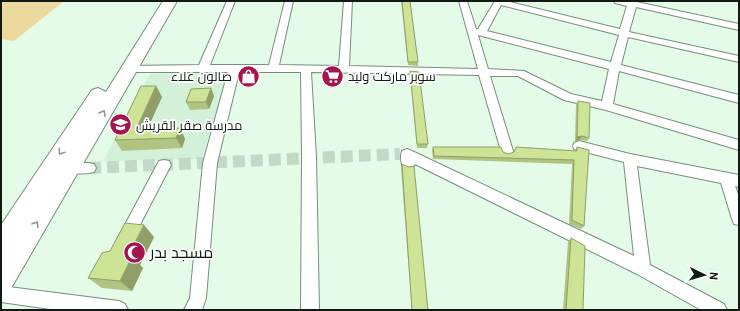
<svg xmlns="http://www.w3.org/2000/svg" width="740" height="311" viewBox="0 0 740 311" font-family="Roboto,Cairo,sans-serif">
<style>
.built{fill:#d2f1d8}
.green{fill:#ecd99e}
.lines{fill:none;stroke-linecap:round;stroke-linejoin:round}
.minor-tunnel{stroke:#c3d9c7;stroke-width:12;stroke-dasharray:12 6;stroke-linecap:butt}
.minor-casing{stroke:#788e7c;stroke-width:2}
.primary-casing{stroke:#788e7c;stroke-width:2}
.minor{fill:#fff;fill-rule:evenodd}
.primary{fill:#fff;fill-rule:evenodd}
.wall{fill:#b0c380}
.shaded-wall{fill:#909f68}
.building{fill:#cde395;stroke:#909f68}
.oneway{stroke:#939894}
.labels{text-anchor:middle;stroke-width:3.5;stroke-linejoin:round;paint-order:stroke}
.poi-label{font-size:13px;fill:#101912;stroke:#fff;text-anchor:start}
.near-poi-label{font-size:16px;fill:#101912;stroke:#fff;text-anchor:start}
</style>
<rect width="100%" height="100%" fill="#e3fbe7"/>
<path class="built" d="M228 72 202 159 103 161 150 74Z"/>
<path class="green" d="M1 1H64L14 41 1 39Z"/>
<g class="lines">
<path class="minor-tunnel" d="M89 168 400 154"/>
<defs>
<g id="minor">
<path d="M227 1H235L210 65H269L285 1H293L279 65 339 66 344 1H352L349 66 478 69 459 1H467L476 29H478L495 1H506L620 29 627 6 615 3 614 1H637V2L739 24V30L636 7 629 32 739 56V62L628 37 621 65 739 95V103L619 71 613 104 739 140V150L606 110 564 100 518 76H490L513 151 512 154 507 156 502 154 501 151 479 75 311 72 316 157 319 310H301L302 157 301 72H239L217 163 206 298 202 310H184L190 298 203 163 228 72H128L123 69 128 66 199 65ZM501 5 619 35 611 62 487 31ZM478 35 609 69 602 101 571 94 524 71 488 69Z"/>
<path d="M579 141 630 154 739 175V187L735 186 739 197V225L734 224 732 219 721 183 637 166 650 265 724 304 727 310H701L637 274 415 164 413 168 408 169 403 168C401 162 400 156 402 151L407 149 412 151 634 256 624 162 574 149 573 146 574 143Z"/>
<path d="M164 160 169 161 171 165 130 244 125 246 120 244 117 239 120 234 159 161Z"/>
<path d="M70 163H89L94 164 96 168 94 172C85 174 74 174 65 172L63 168 65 164Z"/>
<path d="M1 286 119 301 125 304 128 310H57L1 302Z"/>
</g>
<path id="primary" d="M163 1H177L10 290 1 294V225L92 90 98 88 106 92Z"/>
</defs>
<use href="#minor" class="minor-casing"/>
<use href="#primary" class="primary-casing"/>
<use href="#minor" class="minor"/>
<use href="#primary" class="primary"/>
</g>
<g class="wall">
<path d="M401 1H410L418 62V66L408 65Z"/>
<path d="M410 71 428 144 427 148H417L410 75Z"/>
<path d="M156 86 162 97 147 129 180 128 185 139 182 148 122 151 115 140Z"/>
<path d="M214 96 209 109 190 110 186 102Z"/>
<path d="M578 101 589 138 587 141 579 140 575 141 576 104Z"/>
<path d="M433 147 503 152 508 154 575 151 577 147 584 226 581 229 569 224 572 164 433 159 432 150Z"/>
<path d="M402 164 428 310H412L401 168Z"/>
<path d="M154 237 140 265 143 268 132 291 102 288 88 278 110 251Z"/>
<path d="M571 238 583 310H563L568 242Z"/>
</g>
<g class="shaded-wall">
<path d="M156 86 162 97 143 139 136 130Z"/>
<path d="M211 88 214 96 209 109 206 102Z"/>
<path d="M180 128 185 139 182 148 176 138Z"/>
<path d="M582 136 579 140 575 141 577 137Z"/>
<path d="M144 225 154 237 140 265 143 268 132 291 120 281 128 256Z"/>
</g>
<g class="building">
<path d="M402 1H410L418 62H408Z"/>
<path d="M410 71 419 72 428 144H417Z"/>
<path d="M141 86H156L136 130 180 128 176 138 115 140Z"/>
<path d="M211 88 206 102H186L191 89Z"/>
<path d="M578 101 590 103 589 138 582 136 577 137Z"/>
<path d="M433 147H501L503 152 508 154 514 152 516 147 577 151V147L589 150 584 226 572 220 574 160 434 156Z"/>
<path d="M402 164 408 167 414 166 428 310H412Z"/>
<path d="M125 223 144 225 128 256 132 257 120 281 88 278 102 253 110 251Z"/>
<path d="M571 238 585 246 583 310H566Z"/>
</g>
<defs><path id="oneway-chevron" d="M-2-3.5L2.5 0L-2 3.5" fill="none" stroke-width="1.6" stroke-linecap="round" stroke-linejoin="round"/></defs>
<g class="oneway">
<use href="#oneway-chevron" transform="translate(103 113) rotate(-60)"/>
<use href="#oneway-chevron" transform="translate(61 152) rotate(123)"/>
<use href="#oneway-chevron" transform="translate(36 224) rotate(-58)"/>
</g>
<defs>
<symbol id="shop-disc" viewBox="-11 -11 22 22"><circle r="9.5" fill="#a61450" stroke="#fff"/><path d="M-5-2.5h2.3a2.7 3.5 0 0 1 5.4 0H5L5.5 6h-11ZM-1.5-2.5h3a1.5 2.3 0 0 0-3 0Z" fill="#fff"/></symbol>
<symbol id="supermarket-disc" viewBox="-11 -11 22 22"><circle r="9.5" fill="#a61450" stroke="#fff"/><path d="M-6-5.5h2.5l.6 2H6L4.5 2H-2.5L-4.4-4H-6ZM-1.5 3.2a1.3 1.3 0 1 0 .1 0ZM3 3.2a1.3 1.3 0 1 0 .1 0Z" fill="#fff"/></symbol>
<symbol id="school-disc" viewBox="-11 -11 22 22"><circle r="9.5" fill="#a61450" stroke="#fff"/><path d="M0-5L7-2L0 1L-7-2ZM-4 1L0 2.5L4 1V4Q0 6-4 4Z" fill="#fff"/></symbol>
<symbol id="mosque-disc" viewBox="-11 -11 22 22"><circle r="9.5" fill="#a61450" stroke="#fff"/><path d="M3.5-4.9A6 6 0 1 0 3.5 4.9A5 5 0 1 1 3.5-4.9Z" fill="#fff"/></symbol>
</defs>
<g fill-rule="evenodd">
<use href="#shop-disc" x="236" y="64" width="25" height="25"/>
<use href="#supermarket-disc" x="320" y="64" width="25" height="25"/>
<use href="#school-disc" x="108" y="112" width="25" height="25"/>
<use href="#mosque-disc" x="122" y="240" width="25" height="25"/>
</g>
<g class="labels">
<g class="poi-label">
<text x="232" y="81" text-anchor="end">صالون علاء</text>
<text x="348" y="81">سوبر ماركت وليد</text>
<text x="136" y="130">مدرسة صقر القريش</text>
</g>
<g class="near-poi-label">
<text x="150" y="258">مسجد بدر</text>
</g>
</g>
<rect width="740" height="311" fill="none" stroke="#101912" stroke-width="4"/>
<g transform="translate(704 275) rotate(95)" stroke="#ffffff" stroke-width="3" paint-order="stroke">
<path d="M0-3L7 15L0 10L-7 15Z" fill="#101912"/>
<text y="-6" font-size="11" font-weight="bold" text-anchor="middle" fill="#101912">N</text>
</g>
</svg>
